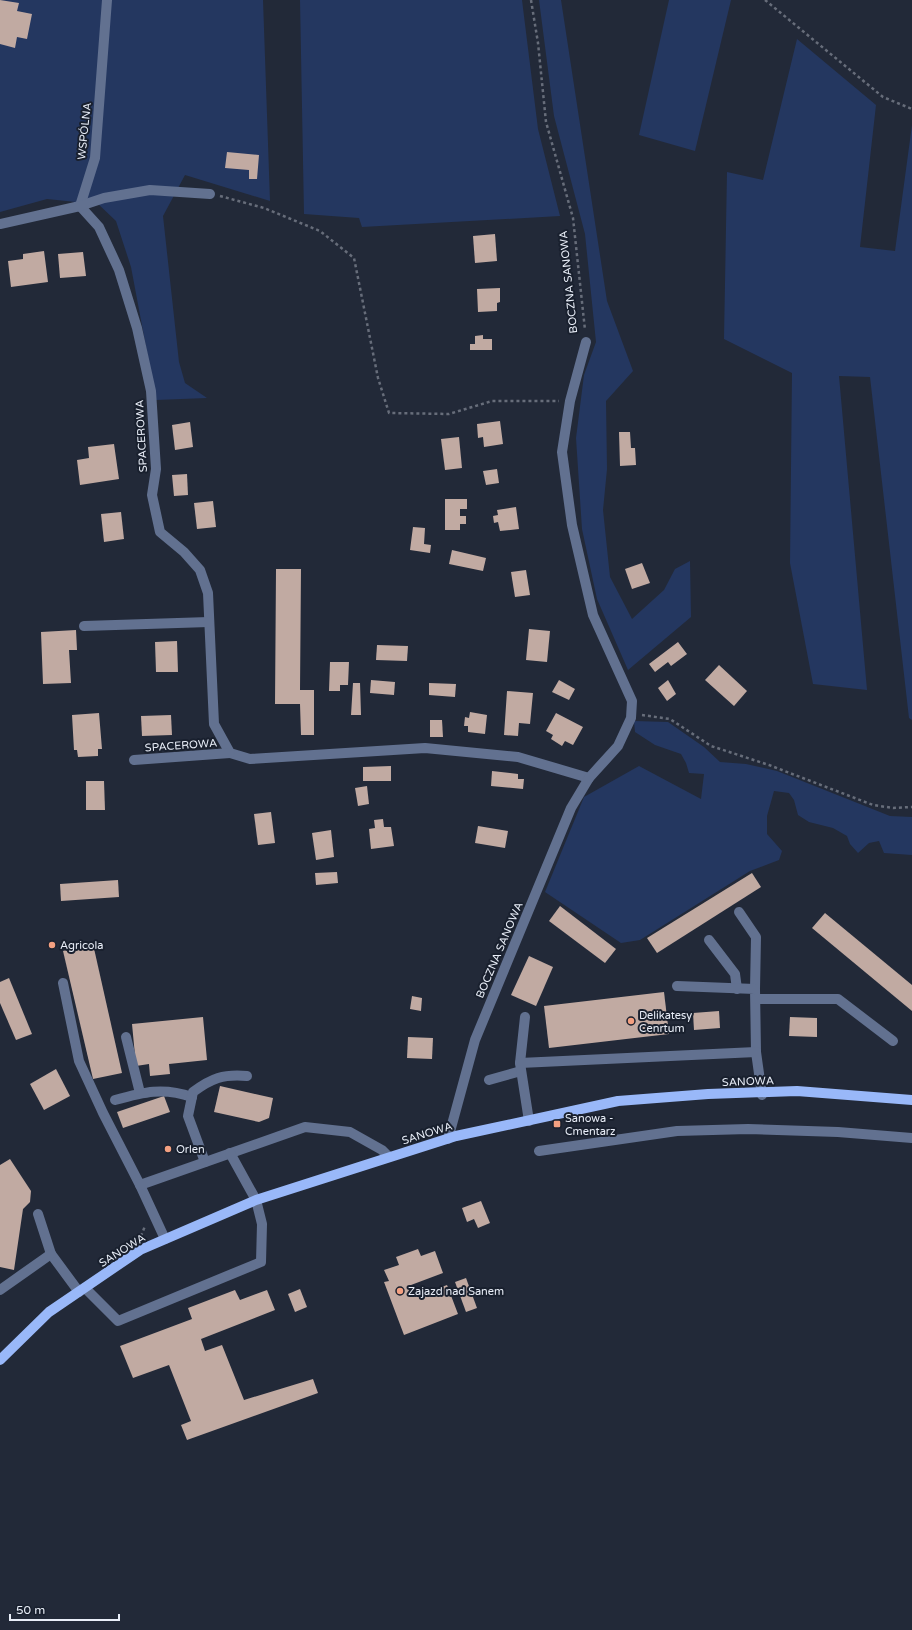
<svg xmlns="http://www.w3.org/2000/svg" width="912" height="1630" viewBox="0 0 912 1630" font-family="'Varela Round',sans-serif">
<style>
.green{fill:#243760}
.building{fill:#c1aaa2}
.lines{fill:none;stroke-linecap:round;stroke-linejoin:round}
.path{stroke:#676d7a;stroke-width:2.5;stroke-dasharray:3 3;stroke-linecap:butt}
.minor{stroke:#627190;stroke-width:10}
.major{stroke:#99b8f9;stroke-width:10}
.poi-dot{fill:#f3a081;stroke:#19202e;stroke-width:1.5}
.labels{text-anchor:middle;stroke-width:4;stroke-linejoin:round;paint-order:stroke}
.street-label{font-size:11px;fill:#e9eef8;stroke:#19202e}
.poi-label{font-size:11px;fill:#e9eef8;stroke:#19202e;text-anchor:start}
</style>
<rect width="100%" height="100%" fill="#222938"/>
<g class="green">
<path d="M0 0H263L270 201 185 175 163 216 179 362 185 383 207 398 156 400 131 267 116 221 95 201 76 202 47 199 0 212Z"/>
<path d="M300 0H522L538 129 560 216 362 227 359 218 304 214Z"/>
<path d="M539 0H561L607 301 633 371 606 401 607 469 603 510 610 577 632 619 664 590 675 569 690 561 691 617 628 670 597 599 582 529 576 438 584 375 596 342 585 234 554 116Z"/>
<path d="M669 0H731L695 151 639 135Z"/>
<path d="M797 39 876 105 860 247 895 251 912 125V720L909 718 870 377 839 376 867 690 813 684 790 563 792 373 724 339 727 172 763 180Z"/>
<path d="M634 721 668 722 704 747 720 762 746 764 777 771 890 816 912 817V855L884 853 879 841 869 843 858 853 850 844 847 836 833 828 809 822 798 815 794 800 789 793 774 791 767 816V834L782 851 779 860 750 871 640 940 621 943 545 892 584 797 639 766 701 799 704 774 689 773 686 763 681 754 655 745 635 732Z"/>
</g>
<g class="building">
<path d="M0 0 19 3 17 11 32 14 27 39 17 37 15 48 0 44Z"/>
<path d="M227 152 259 155 257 179H249V170L225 168Z"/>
<path d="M495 234 497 261 475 263 473 236Z"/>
<path d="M44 251 48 282 11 287 8 261 23 259V254Z"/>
<path d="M83 252 86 276 60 278 58 254Z"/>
<path d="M500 288V302L497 303V311L478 312 477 289Z"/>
<path d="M483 335V339H492V350H470V344H475V336Z"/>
<path d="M500 421 503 444 484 447 483 437 478 438 477 424Z"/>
<path d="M190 422 193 447 175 450 172 425Z"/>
<path d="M619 432H630L631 448H635L636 465 620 466Z"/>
<path d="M459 437 462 468 445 470 441 439Z"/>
<path d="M114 444 119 479 80 485 77 460 89 458 88 447Z"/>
<path d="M497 469 499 483 486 485 483 471Z"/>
<path d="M187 474 188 495 174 496 172 475Z"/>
<path d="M445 499H467V509H460V516H466V524H460V530H445Z"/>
<path d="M213 501 216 527 197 529 194 503Z"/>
<path d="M516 507 519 529 500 531 498 522 494 523 493 516 498 515 497 510Z"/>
<path d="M121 512 124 539 104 542 101 514Z"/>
<path d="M413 527 425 528 424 544 431 545 430 553 410 550Z"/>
<path d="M452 550 486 558 483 571 449 564Z"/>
<path d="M642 563 650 583 632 589 625 569Z"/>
<path d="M276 569H301L300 690H314V735H301L300 704H275Z"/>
<path d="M526 570 530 595 515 597 511 572Z"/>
<path d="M529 629 550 631 547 662 526 660Z"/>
<path d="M76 630 77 650H69L71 683 43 684 41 632Z"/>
<path d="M177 641 178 672H156L155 642Z"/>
<path d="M678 642 687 654 671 666 668 662 655 672 649 664Z"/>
<path d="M377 645 408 646 407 661 376 660Z"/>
<path d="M330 662H349L348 685H340V691H329Z"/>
<path d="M719 665 747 691 734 706 705 680Z"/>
<path d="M371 680 395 682 394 695 370 693Z"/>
<path d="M559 680 575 689 569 700 552 692Z"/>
<path d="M668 680 676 694 667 701 658 688Z"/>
<path d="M353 683H360L361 715H351Z"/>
<path d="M429 683 456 684 455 697 429 695Z"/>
<path d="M507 691 533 693 530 724 519 723 518 736 504 735Z"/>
<path d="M470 712 487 715 485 734 468 732V726H464L465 717 469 718Z"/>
<path d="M99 713 102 749H98V756L78 757 77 750H74L72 715Z"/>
<path d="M556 713 583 727 573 745 565 741 562 746 551 739 553 735 546 731Z"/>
<path d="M171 715 172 735 142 736 141 716Z"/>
<path d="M430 720H442L443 737H430Z"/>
<path d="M391 766V781H363V767Z"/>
<path d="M492 771 518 774V779H524L523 789 491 786Z"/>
<path d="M86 781H104L105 810H86Z"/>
<path d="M367 786 369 804 358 806 355 788Z"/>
<path d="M271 812 275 843 258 845 254 814Z"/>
<path d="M383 819 384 827H391L394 846 371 849 369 829 375 828 374 820Z"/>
<path d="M478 826 508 831 505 848 475 843Z"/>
<path d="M331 830 334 857 316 860 312 833Z"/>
<path d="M337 872 338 883 316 885 315 873Z"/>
<path d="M752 873 761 887 657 953 647 938Z"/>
<path d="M118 880 119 897 61 901 60 884Z"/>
<path d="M560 906 616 949 605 963 549 921Z"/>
<path d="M825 913 912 985V1011L812 928Z"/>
<path d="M93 944 122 1073 93 1079 63 951Z"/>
<path d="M529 956 553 967 536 1006 511 995Z"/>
<path d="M9 978 32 1034 16 1040 0 1003V982Z"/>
<path d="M664 992 669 1034 549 1048 544 1006Z"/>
<path d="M412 996 422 998 421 1011 410 1009Z"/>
<path d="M719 1011 720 1028 694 1030 693 1013Z"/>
<path d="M203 1017 207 1060 169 1064 170 1074 150 1076 149 1064 136 1066 132 1024Z"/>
<path d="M790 1017 817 1018V1037L789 1036Z"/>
<path d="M408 1037 433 1038 432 1059 407 1058Z"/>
<path d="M56 1069 70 1096 44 1110 30 1084Z"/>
<path d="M220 1086 273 1098 269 1118 259 1122 214 1112Z"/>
<path d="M164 1096 170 1112 123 1128 117 1112Z"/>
<path d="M10 1159 31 1191 30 1202 23 1209 14 1270 0 1267V1165Z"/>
<path d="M481 1201 490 1223 478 1228 474 1219 467 1222 462 1208Z"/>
<path d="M418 1249 421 1256 435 1251 443 1273 411 1285 415 1297 447 1285 458 1314 404 1335 384 1282 389 1281 384 1270 399 1265 396 1257Z"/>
<path d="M466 1278 477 1308 466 1312 455 1282Z"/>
<path d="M300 1289 307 1307 295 1312 288 1294Z"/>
<path d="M235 1290 240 1300 267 1290 275 1310 201 1339 205 1351 222 1345 244 1400 313 1379 318 1393 187 1440 181 1425 191 1421 169 1365 133 1378 120 1346 192 1319 188 1308Z"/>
</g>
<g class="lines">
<g class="path">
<path d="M531 0 538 43 546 122 573 218 585 330"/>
<path d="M765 0 883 97 912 109"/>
<path d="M220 196 264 208 320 231 354 258 378 378 389 413 449 414 492 401H559"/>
<path d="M642 715 670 719 711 746 769 765 873 805 893 808 912 807"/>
<path d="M141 1236 145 1226"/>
</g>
<g class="minor">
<path d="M80 206 99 227 119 270 137 328 151 391 156 469 152 495 160 532 184 552 200 570 208 593 214 724 230 753 250 759 425 748 518 757 589 778"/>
<path d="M80 206 95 158 107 0"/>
<path d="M0 224 80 206 104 198 150 190 210 194"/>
<path d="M84 626 209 622"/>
<path d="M134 760 230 753"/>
<path d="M739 912 756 937 755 989"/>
<path d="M709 940 735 974 737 989"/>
<path d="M63 983 79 1061 103 1113 140 1185 165 1239"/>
<path d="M677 986 755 989 756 1052"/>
<path d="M756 999H838L893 1041"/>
<path d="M126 1037 140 1093"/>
<path d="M520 1063 525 1017"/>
<path d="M489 1080 521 1071"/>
<path d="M115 1100C144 1092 163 1087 192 1097"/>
<path d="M529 1121 520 1063 756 1052 762 1095"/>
<path d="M448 1139 475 1040 571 808 589 778 618 746 631 718 632 701 593 615 572 525 562 452 570 401 586 342"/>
<path d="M539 1151 677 1131 748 1129 838 1132 912 1138"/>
<path d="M205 1162 188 1116 193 1092C212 1078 223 1074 247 1076"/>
<path d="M140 1185 305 1127 350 1132 382 1150 389 1157"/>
<path d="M38 1214 51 1254 79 1292"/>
<path d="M85 1288 118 1321 261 1262 262 1224 256 1200 230 1153"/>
<path d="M0 1290 51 1254"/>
</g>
<path class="major" d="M0 1360 49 1312 140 1250 256 1200 456 1136 618 1101 708 1094 797 1091 912 1100"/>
</g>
<g class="poi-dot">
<circle cx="52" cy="945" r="4"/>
<circle cx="631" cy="1021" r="4"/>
<rect x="553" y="1120" width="8" height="8" rx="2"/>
<circle cx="168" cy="1149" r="4"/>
<circle cx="400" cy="1291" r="4"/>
</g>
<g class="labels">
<g class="street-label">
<text transform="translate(84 131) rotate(-84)" y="4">WSPÓLNA</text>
<text transform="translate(568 282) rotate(-96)" y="4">BOCZNA SANOWA</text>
<text transform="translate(141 436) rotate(-93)" y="4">SPACEROWA</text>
<text transform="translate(181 745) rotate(-4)" y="4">SPACEROWA</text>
<text transform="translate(499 950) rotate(-67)" y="4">BOCZNA SANOWA</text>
<text transform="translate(748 1081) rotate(-2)" y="4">SANOWA</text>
<text transform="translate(427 1133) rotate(-17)" y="4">SANOWA</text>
<text transform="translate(122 1250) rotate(-32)" y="4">SANOWA</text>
</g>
<g class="poi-label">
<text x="60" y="949">Agricola</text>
<text x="639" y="1019">Delikatesy<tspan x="639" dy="13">Cenrtum</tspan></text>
<text x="565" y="1122">Sanowa -<tspan x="565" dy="13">Cmentarz</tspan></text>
<text x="176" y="1153">Orlen</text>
<text x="408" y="1295">Zajazd nad Sanem</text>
</g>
</g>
<path d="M10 1614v6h109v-6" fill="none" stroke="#e9eef8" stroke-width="2"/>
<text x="16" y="1614" font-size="12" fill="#e9eef8" stroke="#19202e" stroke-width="3" paint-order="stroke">50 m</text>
</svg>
